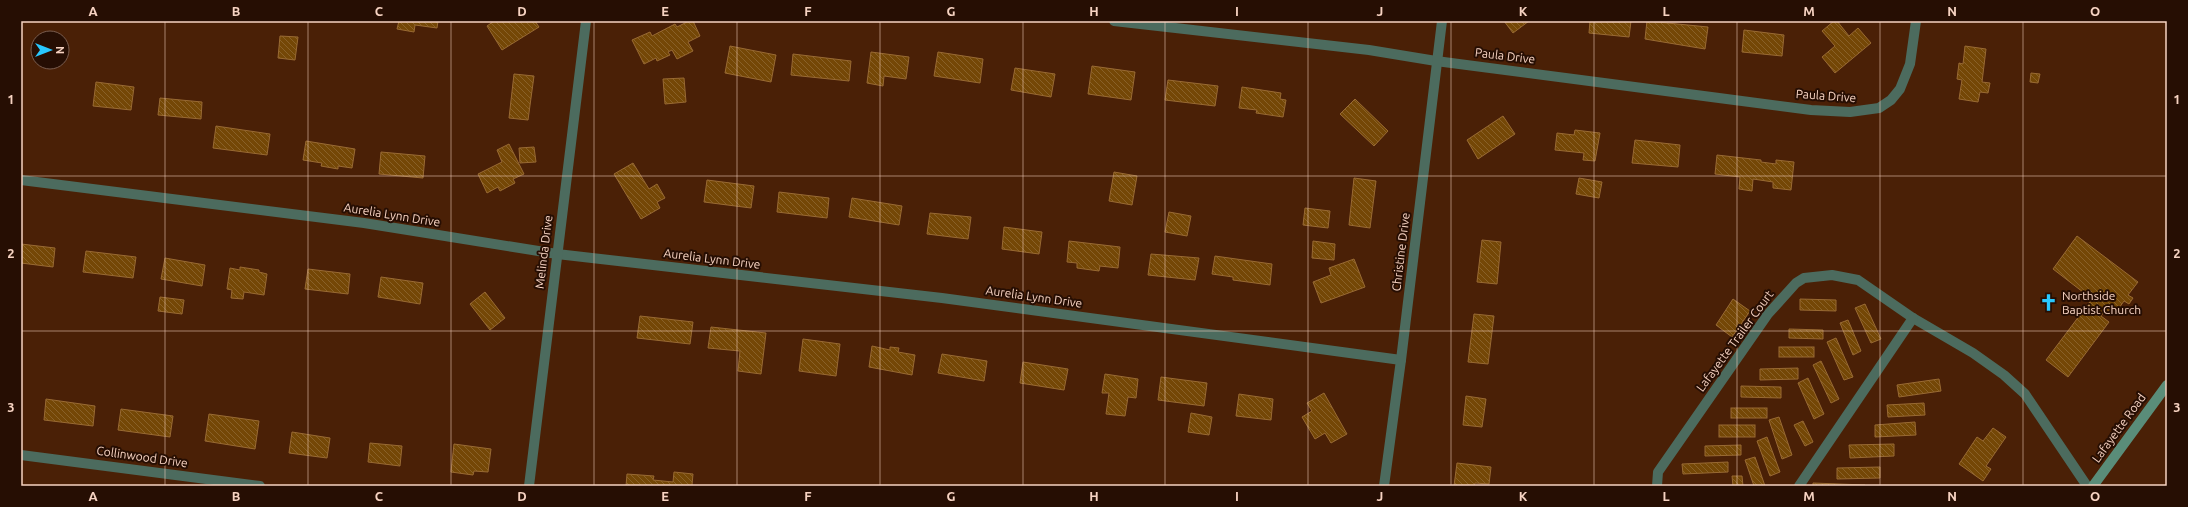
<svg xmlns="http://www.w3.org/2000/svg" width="2188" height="507" viewBox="0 0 2188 507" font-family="Ubuntu,sans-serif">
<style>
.building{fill:url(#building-back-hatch);stroke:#996a33}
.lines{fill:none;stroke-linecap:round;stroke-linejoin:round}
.minor{stroke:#4c6b5e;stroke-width:10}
.secondary{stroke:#5a8d79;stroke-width:10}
.grid{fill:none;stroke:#f7d3c2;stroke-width:1;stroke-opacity:0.55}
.labels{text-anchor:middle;stroke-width:4;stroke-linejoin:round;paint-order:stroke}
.street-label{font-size:12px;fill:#f7d3c2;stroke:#260e03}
.poi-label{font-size:12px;fill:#f7d3c2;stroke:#260e03;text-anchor:start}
.neatline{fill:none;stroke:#f7d3c2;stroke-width:1.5}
.grid-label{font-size:13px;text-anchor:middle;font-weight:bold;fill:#f7d3c2}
</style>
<defs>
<pattern id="building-back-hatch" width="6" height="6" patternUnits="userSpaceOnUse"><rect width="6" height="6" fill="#744706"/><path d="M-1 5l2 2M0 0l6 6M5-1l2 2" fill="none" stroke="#896129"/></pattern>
</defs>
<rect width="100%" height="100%" fill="#4a2006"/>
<g class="building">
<path d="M399 21H438L437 28 415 25 414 32 397 29Z"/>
<path d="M494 21H535L539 27 502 50 487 26Z"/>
<path d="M689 21H693L700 36 688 42 693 51 677 59 672 50 668 52 670 55 657 61 656 58 644 64 632 40 650 32 652 36 675 24 677 27Z"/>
<path d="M1504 21H1529L1513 33Z"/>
<path d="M1590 21H1631L1629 37 1589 33Z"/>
<path d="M1647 21 1708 27 1705 49 1645 39Z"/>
<path d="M1834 21H1837L1849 36 1858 28 1871 43 1835 73 1822 57 1835 46 1822 31Z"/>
<path d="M1744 30 1784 35 1782 56 1742 52Z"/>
<path d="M280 36 298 37 295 60 278 58Z"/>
<path d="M730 46 776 55 771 82 725 73Z"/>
<path d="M1965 46 1986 49 1982 82 1990 83 1988 93 1980 92 1978 102 1959 99 1962 80 1957 79 1959 63 1963 64Z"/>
<path d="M871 52 909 57 906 79 884 76 883 86 867 83Z"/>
<path d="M938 52 983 59 980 83 934 76Z"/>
<path d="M793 54 851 61 849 81 791 75Z"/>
<path d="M1092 66 1135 72 1131 100 1088 94Z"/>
<path d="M1015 68 1055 74 1051 97 1011 90Z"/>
<path d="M2031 73 2040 74 2038 83 2030 82Z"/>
<path d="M514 74 534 76 528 120 509 118Z"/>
<path d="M684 78 686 102 665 104 663 79Z"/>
<path d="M1168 80 1218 86 1215 106 1165 100Z"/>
<path d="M96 82 134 87 131 110 93 106Z"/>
<path d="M1242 87 1281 93 1280 99 1286 100 1283 117 1256 113 1257 110 1239 108Z"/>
<path d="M160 98 202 102 201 119 158 115Z"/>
<path d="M1355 99 1388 131 1374 146 1340 114Z"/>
<path d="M1503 116 1515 134 1478 159 1467 140Z"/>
<path d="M216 126 270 134 267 155 213 148Z"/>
<path d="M1575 130 1600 133 1595 161 1583 160 1584 153 1555 150 1557 133 1574 135Z"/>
<path d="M1635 140 1680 145 1678 167 1632 163Z"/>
<path d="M306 141 355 149 352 168 338 166V169L321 166 322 163 303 160Z"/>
<path d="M509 144 524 174 513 179 515 183 500 191 498 187 487 193 478 174 502 162 497 150Z"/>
<path d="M534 147 536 162 520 163 519 148Z"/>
<path d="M381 152 425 156 423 178 379 174Z"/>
<path d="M1717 155 1761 160V162L1776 164V160L1794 162 1791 190 1773 188V182L1753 179 1752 191 1739 189 1740 177 1715 174Z"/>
<path d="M633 163 649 189 657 184 665 198 657 202 660 208 641 219 614 174Z"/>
<path d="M1114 172 1137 176 1132 205 1109 201Z"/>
<path d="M1354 178 1376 181 1370 228 1349 225Z"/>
<path d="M1579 178 1602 182 1599 198 1576 194Z"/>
<path d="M707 180 754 186 751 208 704 202Z"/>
<path d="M779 192 829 198 827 218 777 212Z"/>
<path d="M852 198 902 206 899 225 849 217Z"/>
<path d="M1305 208 1330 211 1328 228 1303 225Z"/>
<path d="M1169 212 1191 216 1187 236 1165 232Z"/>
<path d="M930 213 971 217 968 239 927 234Z"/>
<path d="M1004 227 1042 232 1039 254 1002 249Z"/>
<path d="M2077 236 2138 282 2128 295 2133 298 2129 304 2124 301 2114 315 2106 309 2101 316 2109 322 2068 377 2046 360 2092 299 2053 269Z"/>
<path d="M1482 240 1501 242 1497 284 1477 282Z"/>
<path d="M1069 241 1120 247 1118 268 1100 266 1099 271 1077 268V263L1067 262Z"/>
<path d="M1313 241 1335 244 1334 260 1312 258Z"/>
<path d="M21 244 55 248 53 267 21 263Z"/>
<path d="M86 251 136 257 133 278 83 272Z"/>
<path d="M1151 254 1199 258 1195 280 1148 275Z"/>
<path d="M1215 256 1272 264 1270 285 1233 280V277L1212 274Z"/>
<path d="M165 258 205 265 202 286 161 279Z"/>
<path d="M1354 259 1365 287 1321 303 1313 282 1331 275 1329 268Z"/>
<path d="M240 267 259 270V272L267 274 264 295 244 292 243 299 231 298 232 290 227 289 230 268 240 270Z"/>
<path d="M308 269 350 274 348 294 305 289Z"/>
<path d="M381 277 423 283 420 304 378 297Z"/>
<path d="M485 292 505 318 490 330 470 304Z"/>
<path d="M160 297 184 300 182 314 158 311Z"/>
<path d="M1733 299 1750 311 1732 337 1716 325Z"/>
<path d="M1800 299 1836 300V311L1800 310Z"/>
<path d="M1865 304 1881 339 1871 343 1855 308Z"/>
<path d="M1474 314 1494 316 1488 364 1468 362Z"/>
<path d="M640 316 693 322 690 344 637 338Z"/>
<path d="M1848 320 1861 351 1853 355 1840 323Z"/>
<path d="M711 327 766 333 761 374 738 371 740 351 708 348Z"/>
<path d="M1789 329 1823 330V339L1789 338Z"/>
<path d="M1836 338 1853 377 1844 380 1827 342Z"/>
<path d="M803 339 840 344 836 376 799 371Z"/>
<path d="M872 346 890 350V347L899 348 898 352 915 355 912 375 869 367Z"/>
<rect x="1779" y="347" width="35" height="10"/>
<path d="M942 354 987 361 984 381 938 373Z"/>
<path d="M1821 361 1839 399 1831 403 1813 365Z"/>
<path d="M1023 362 1068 369 1064 390 1020 383Z"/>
<path d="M1798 368V379L1760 380V369Z"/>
<path d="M1105 374 1138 379 1136 398 1128 397 1125 416 1106 414 1109 393H1102Z"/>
<path d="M1161 377 1207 383 1204 406 1158 400Z"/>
<path d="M1808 378 1824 414 1814 419 1798 383Z"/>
<path d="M1939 379 1941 391 1899 397 1897 385Z"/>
<path d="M1741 386 1781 387V398L1741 397Z"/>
<path d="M1324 393 1347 434 1331 443 1325 433 1315 439 1302 417 1312 411 1307 403Z"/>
<path d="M1239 394 1273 399 1271 420 1236 416Z"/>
<path d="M1466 396 1486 399 1482 427 1463 425Z"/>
<path d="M46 399 95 406 93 426 44 420Z"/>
<path d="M1924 403 1925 415 1888 417 1887 405Z"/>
<rect x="1731" y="408" width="36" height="10"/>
<path d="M121 409 173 416 170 437 118 430Z"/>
<path d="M1191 413 1212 417 1209 435 1188 432Z"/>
<path d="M209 414 259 421 255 449 205 441Z"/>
<path d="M1779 417 1792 455 1782 459 1769 420Z"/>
<path d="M1803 421 1813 442 1805 446 1794 425Z"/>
<path d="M1915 422 1916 435 1875 437V425Z"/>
<rect x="1719" y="425" width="36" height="12"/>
<path d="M1993 428 2006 437 1986 466 1991 469 1983 481 1959 464 1977 437 1983 441Z"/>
<path d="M292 432 330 438 327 458 289 453Z"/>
<path d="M1767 437 1780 472 1770 476 1757 441Z"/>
<path d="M370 443 402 446 400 466 368 462Z"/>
<path d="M454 444 491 449 488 472 474 471 473 475 451 472Z"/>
<path d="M1894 444V456L1850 458 1849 445Z"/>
<path d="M1741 445V455L1705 456V446Z"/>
<path d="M1755 457 1765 486H1754L1745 460Z"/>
<path d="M1728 462V472L1683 474 1682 464Z"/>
<path d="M1457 463 1491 467 1489 484 1475 483 1474 486H1454Z"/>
<path d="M1880 467V478L1837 479V468Z"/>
<path d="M674 472 693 474 692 485 694 486H626L627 474 654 476 653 480 673 482Z"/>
<path d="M1732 476H1742L1743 486H1733Z"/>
<path d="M1813 483 1865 485V486H1813Z"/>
</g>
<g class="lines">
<g class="minor">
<path d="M1114 21 1369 50 1436 61 1719 98 1811 110 1850 112 1879 108 1891 100 1900 89 1910 64 1916 21"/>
<path d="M21 180 364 223 557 254 942 298 1401 360"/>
<path d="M21 455 260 486"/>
<path d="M529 486 586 21"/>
<path d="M1384 486 1401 360 1442 21"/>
<path d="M1657 486 1658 472 1768 314 1796 283 1804 278 1832 275 1858 280 1913 318 1973 353 2004 375 2025 394 2087 486"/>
<path d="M1799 486 1913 318"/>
</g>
<path class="secondary" d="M2093 486 2167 385"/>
</g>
<path class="grid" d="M165 21V486M308 21V486M451 21V486M594 21V486M737 21V486M880 21V486M1023 21V486M1165 21V486M1308 21V486M1451 21V486M1594 21V486M1737 21V486M1880 21V486M2023 21V486M21 176H2167M21 331H2167"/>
<defs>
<symbol id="church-bare" viewBox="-9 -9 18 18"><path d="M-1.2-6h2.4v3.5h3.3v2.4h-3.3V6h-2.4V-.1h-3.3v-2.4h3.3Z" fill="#29c8ff" stroke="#260e03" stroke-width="2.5" paint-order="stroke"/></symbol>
</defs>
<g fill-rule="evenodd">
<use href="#church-bare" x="2036" y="290" width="25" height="25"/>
</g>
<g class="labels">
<g class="street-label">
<text transform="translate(1505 56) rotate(7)" y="4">Paula Drive</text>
<text transform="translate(1826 96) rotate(4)" y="4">Paula Drive</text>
<text transform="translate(392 215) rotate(9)" y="4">Aurelia Lynn Drive</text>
<text transform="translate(544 252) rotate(-83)" y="4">Melinda Drive</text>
<text transform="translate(1401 252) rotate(-83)" y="4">Christine Drive</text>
<text transform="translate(712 259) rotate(7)" y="4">Aurelia Lynn Drive</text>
<text transform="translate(1034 297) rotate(8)" y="4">Aurelia Lynn Drive</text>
<text transform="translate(1735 341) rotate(-54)" y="4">Lafayette Trailer Court</text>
<text transform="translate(2119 428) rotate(-54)" y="4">Lafayette Road</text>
<text transform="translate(142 457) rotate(8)" y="4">Collinwood Drive</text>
</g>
<g class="poi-label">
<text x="2062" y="300">Northside<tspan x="2062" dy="14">Baptist Church</tspan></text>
</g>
</g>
<rect width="2188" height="507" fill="none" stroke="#260e03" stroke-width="44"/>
<g transform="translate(50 50) rotate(90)"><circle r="19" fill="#260e03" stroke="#7a5d4f"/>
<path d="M0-3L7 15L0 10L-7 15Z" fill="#29c8ff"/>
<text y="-6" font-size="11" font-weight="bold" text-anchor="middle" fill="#f7d3c2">N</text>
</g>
<rect x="22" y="22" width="2144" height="463" class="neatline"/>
<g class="grid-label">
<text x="93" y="16">A</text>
<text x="236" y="16">B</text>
<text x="379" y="16">C</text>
<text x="522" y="16">D</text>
<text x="665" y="16">E</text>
<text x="808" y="16">F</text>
<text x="951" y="16">G</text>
<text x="1094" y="16">H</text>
<text x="1237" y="16">I</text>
<text x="1380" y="16">J</text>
<text x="1523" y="16">K</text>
<text x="1666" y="16">L</text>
<text x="1809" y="16">M</text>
<text x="1952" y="16">N</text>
<text x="2095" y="16">O</text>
<text x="11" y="104">1</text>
<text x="2177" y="104">1</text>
<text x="11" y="258">2</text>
<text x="2177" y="258">2</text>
<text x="11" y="412">3</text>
<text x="2177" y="412">3</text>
<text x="93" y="501">A</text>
<text x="236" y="501">B</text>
<text x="379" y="501">C</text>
<text x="522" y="501">D</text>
<text x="665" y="501">E</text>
<text x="808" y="501">F</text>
<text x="951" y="501">G</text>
<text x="1094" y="501">H</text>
<text x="1237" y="501">I</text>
<text x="1380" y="501">J</text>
<text x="1523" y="501">K</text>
<text x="1666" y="501">L</text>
<text x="1809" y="501">M</text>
<text x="1952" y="501">N</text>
<text x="2095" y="501">O</text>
</g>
</svg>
